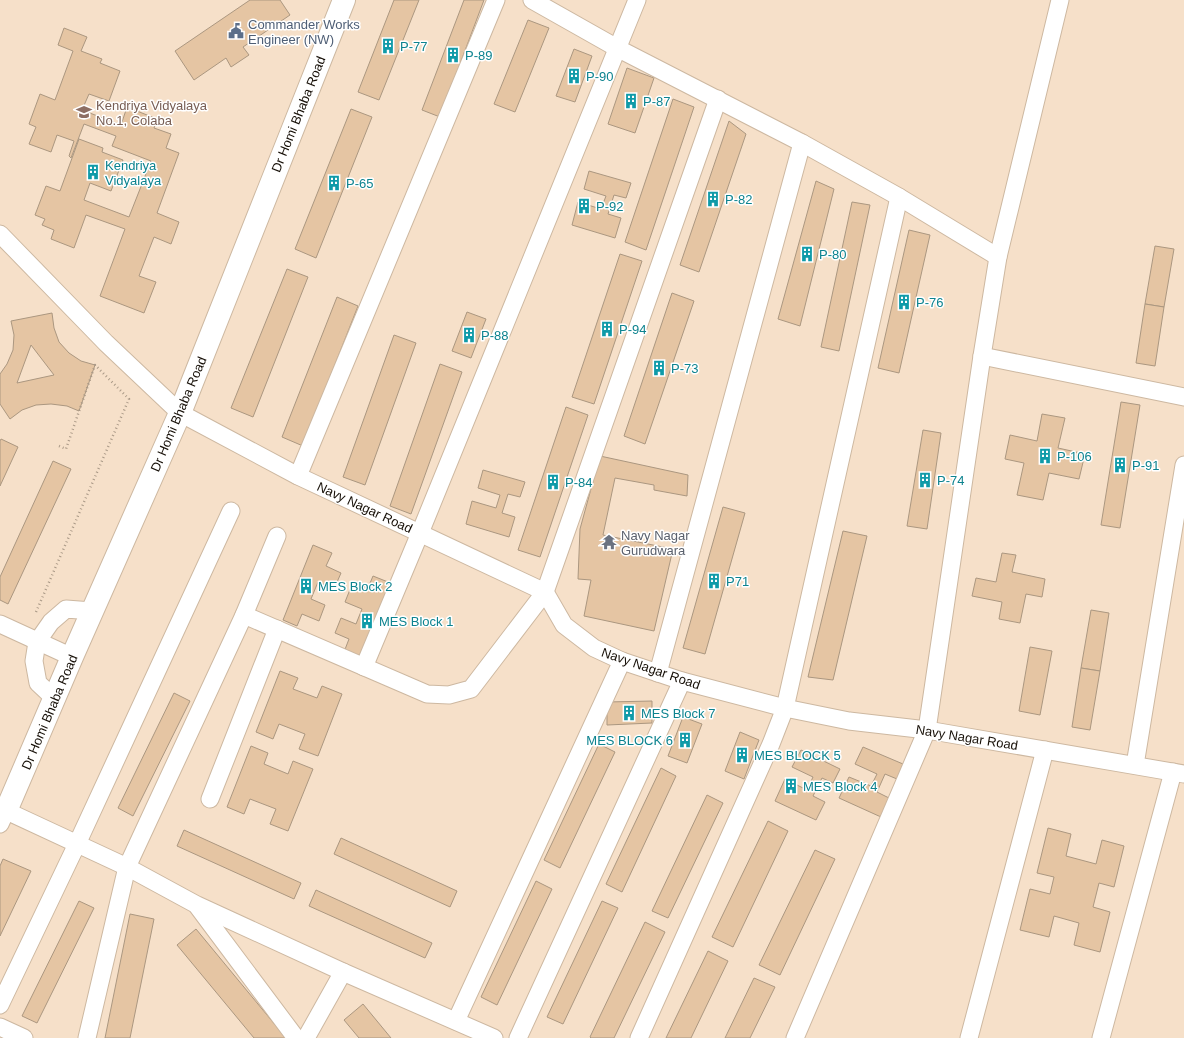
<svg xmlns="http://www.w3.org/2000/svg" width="1184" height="1038" viewBox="0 0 1184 1038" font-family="Helvetica,sans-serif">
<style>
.building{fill:#e5c5a3;stroke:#ab9780;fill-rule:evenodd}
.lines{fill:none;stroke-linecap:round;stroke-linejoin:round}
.minor-casing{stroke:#cdb8a1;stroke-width:19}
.tertiary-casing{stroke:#cdb8a1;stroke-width:24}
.path{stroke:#ab9a88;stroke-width:2.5;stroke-dasharray:1 3;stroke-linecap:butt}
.minor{stroke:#fff;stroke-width:17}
.tertiary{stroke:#fff;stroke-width:22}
.labels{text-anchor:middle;stroke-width:3;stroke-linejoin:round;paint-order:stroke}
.service-label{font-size:13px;fill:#4e5e75;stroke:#fff;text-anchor:start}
.culture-label{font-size:13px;fill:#0d838f;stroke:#fff;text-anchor:start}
.education-label{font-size:13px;fill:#785e54;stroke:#fff;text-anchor:start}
.street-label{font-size:13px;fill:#160f07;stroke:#fff}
.worship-label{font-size:13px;fill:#5b616d;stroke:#fff;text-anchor:start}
</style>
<rect width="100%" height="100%" fill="#f6e0c9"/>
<g class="building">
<path d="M250 0H280L290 15 243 47 249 55 231 67 226 58 194 80 175 51Z"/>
<path d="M394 0H419L379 100 358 92Z"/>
<path d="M464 0H484L440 117 422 110Z"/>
<path d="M528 20 549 28 515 112 494 104Z"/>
<path d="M64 28 87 37 81 51 102 59 100 63 120 71 109 101 89 94 82 110 121 125 127 107 157 119 154 128 171 134 166 148 179 153 157 213 179 222 171 244 154 237 139 276 156 282 144 313 100 296 125 229 86 215 74 248 51 239 54 230 42 225 45 219 35 215 46 186 60 191 79 139 103 148 102 152 123 160 111 191 90 183 84 200 129 217 151 161 112 146 116 136 84 124 71 158 69 156 74 141 57 135 51 152 29 144 36 127 29 124 40 94 55 100 73 51 58 45Z"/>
<path d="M574 49 592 56 575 102 556 96Z"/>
<path d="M627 68 654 78 635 133 608 124Z"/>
<path d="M673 99 694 107 646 250 625 242Z"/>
<path d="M351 109 372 117 316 258 295 249Z"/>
<path d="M729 121 746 134 699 272 680 265Z"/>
<path d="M589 171 631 183 626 198 614 195 608 214 621 218 615 238 572 225 578 202 601 209 606 196 584 189Z"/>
<path d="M816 181 834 189 800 326 778 319Z"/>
<path d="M852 202 870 205 839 351 821 347Z"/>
<path d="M909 230 930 235 899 373 878 368Z"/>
<path d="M1155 246 1174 249 1164 307 1145 304Z"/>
<path d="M620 254 642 261 594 404 572 397Z"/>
<path d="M287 269 308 277 253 417 231 408Z"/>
<path d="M672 293 694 301 645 444 624 436Z"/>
<path d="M337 297 358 306 303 446 282 437Z"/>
<path d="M1145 304 1164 307 1155 366 1136 363Z"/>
<path d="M467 312 486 319 471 358 452 351Z"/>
<path d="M52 313 54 328 59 342 69 353 81 361 95 365 79 411 67 406 51 404 36 405 22 410 10 419 0 404V374L7 364 13 350 14 335 11 321ZM31 345 54 375 17 383Z"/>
<path d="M394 335 416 343 365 485 343 477Z"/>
<path d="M440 364 462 372 411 514 390 506Z"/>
<path d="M1121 402 1140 405 1120 528 1101 525Z"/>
<path d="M566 407 588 415 540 557 518 550Z"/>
<path d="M1042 414 1065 418 1058 448 1085 454 1079 479 1049 473 1043 500 1017 495 1024 463 1005 459 1010 435 1037 441Z"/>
<path d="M923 430 941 433 927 529 907 526Z"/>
<path d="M1 439 18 447 0 486V441Z"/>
<path d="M600 456 688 475 687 496 654 490V485L615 478 603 535 673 549 654 631 584 616 591 580 578 579 580 529Z"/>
<path d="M53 461 71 469 8 604 0 600V577Z"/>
<path d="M483 470 525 482 520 497 508 494 502 513 515 517 509 537 466 524 472 501 496 508 500 495 478 488Z"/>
<path d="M723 507 745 513 705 654 683 648Z"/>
<path d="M843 531 867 536 833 680 808 677Z"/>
<path d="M313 545 332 553 326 566 341 573 334 589 318 582 311 599 325 605 319 621 302 614 297 626 283 620Z"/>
<path d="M1002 553 1016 555 1012 572 1045 579 1042 597 1026 594 1020 623 999 619 1002 602 972 596 976 578 996 582Z"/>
<path d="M373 576 393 584 362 659 344 652 349 639 335 633 341 618 356 624 362 609 345 602 353 582 368 588Z"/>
<path d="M1091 610 1109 613 1100 671 1081 668Z"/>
<path d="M1030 647 1052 651 1040 715 1019 711Z"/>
<path d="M1081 668 1100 671 1090 730 1072 727Z"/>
<path d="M280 671 298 678 293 689 317 698 322 686 342 694 318 756 299 749 305 734 279 724 273 739 256 732Z"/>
<path d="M174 693 190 701 133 816 118 808Z"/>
<path d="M652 701V723L607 725V702Z"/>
<path d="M683 717 702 724 687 763 668 756Z"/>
<path d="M740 732 759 740 744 779 725 771Z"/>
<path d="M599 744 615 752 560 868 544 860Z"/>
<path d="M251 746 268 753 264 764 288 774 293 761 313 769 288 831 270 824 276 809 250 799 244 814 227 807Z"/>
<path d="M863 747 903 764 897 779 885 774 877 792 889 798 881 817 839 798 849 777 871 786 877 774 855 764Z"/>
<path d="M801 750 840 769 833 783 822 778 813 796 825 802 816 820 775 801 785 779 807 790 813 777 792 767Z"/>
<path d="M661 768 676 776 622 892 606 884Z"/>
<path d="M707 795 723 803 668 918 652 911Z"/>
<path d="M768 821 788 831 733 947 712 937Z"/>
<path d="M1048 828 1071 834 1066 856 1096 864 1102 840 1124 846 1114 887 1099 883 1093 907 1110 912 1100 952 1074 945 1079 923 1054 916 1049 937 1020 930 1030 889 1050 894 1054 877 1037 873Z"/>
<path d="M184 830 301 883 294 899 177 846Z"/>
<path d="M341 838 457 891 450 907 334 854Z"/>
<path d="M815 850 835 859 780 975 759 965Z"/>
<path d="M3 859 31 871 0 936V866Z"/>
<path d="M536 881 552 889 497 1005 481 997Z"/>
<path d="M316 890 432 943 425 958 309 906Z"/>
<path d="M79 901 94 908 37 1023 22 1016Z"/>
<path d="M602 901 618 908 563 1024 547 1017Z"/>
<path d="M130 914 154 919 130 1038H105Z"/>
<path d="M645 922 665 932 614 1038H591L590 1037Z"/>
<path d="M196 929 286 1038H254L177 945Z"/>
<path d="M708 951 728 961 691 1038H666Z"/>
<path d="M754 978 775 987 750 1038H725Z"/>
<path d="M363 1004 391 1038H359L344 1020Z"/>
</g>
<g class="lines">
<defs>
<g id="minor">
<path d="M532 0 617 48 802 143 899 197 998 257"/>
<path d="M0 234 106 343 180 413 298 476 545 592 564 625 594 648 622 661 682 681 785 708 849 721 927 730 1184 774"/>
<path d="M982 356 1184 397"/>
<path d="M298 476 496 0"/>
<path d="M244 615 427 694 449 695 471 689 545 592 718 99"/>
<path d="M0 624 72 657"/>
<path d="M364 667 420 533 637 0"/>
<path d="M658 673 802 143"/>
<path d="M54 698 38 683 34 661 37 642 51 622 66 609 92 611"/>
<path d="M1135 765 1184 465"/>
<path d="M210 799 277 629"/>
<path d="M0 808 127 867 197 905 343 972 494 1038"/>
<path d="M0 824 6 811"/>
<path d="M198 907 296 1038"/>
<path d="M0 1005 77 844 231 511"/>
<path d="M456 1021 622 661"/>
<path d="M0 1027 24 1038"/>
<path d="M87 1038 127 867 244 615 277 536"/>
<path d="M306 1038 343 972"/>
<path d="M518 1038 682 681"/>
<path d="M639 1038 771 744 785 708 899 197"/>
<path d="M795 1038 927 730 982 356 998 257 1060 0"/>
<path d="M969 1038 1045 750"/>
<path d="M1101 1038 1173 772"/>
</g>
<path id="tertiary" d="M6 811 72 657 180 413 344 0"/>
</defs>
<use href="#minor" class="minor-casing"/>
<use href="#tertiary" class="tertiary-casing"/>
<path class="path" d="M36 612 129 399 95 365 66 449 59 446"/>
<use href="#minor" class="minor"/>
<use href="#tertiary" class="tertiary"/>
</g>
<defs>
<symbol id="civic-bare" viewBox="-9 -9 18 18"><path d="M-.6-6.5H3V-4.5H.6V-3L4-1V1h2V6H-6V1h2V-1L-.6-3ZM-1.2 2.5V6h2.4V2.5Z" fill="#5c6f8a" stroke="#fff" stroke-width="2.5" paint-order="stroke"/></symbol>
<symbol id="building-bare" viewBox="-9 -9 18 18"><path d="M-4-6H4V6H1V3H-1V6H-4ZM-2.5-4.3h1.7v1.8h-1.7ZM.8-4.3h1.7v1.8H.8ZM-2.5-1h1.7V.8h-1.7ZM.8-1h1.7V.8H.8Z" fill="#0f9aa8" stroke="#fff" stroke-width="2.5" paint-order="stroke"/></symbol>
<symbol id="school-bare" viewBox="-9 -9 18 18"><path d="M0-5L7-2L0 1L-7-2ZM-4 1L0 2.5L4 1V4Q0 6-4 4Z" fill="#8d6e63" stroke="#fff" stroke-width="2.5" paint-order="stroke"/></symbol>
<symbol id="temple-bare" viewBox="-9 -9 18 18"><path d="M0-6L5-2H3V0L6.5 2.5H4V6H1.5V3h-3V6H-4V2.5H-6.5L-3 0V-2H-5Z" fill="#6b7280" stroke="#fff" stroke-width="2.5" paint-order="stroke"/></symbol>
</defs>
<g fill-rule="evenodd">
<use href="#civic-bare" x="225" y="20" width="22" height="22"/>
<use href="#building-bare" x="377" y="35" width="22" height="22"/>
<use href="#building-bare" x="442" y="44" width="22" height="22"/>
<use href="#building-bare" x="563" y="65" width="22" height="22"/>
<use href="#building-bare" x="620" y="90" width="22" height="22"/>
<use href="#school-bare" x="73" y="101" width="22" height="22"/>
<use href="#building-bare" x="82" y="161" width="22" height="22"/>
<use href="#building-bare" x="323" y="172" width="22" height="22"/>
<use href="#building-bare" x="702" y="188" width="22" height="22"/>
<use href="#building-bare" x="573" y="195" width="22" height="22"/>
<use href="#building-bare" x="796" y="243" width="22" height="22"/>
<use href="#building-bare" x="893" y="291" width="22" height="22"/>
<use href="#building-bare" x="596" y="318" width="22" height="22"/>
<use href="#building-bare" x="458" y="324" width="22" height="22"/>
<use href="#building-bare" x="648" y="357" width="22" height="22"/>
<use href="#building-bare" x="1034" y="445" width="22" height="22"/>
<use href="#building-bare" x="1109" y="454" width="22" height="22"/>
<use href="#building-bare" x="914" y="469" width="22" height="22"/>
<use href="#building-bare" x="542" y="471" width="22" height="22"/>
<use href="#temple-bare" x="598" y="531" width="22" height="22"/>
<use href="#building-bare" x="703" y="570" width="22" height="22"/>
<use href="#building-bare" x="295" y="575" width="22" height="22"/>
<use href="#building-bare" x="356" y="610" width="22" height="22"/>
<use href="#building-bare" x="618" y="702" width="22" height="22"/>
<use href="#building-bare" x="674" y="729" width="22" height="22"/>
<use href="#building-bare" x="731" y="744" width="22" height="22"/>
<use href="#building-bare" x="780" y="775" width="22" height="22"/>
</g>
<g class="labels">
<g class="service-label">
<text x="248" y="29">Commander Works<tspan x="248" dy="15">Engineer (NW)</tspan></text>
</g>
<g class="culture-label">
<text x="400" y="51">P-77</text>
<text x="465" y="60">P-89</text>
<text x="586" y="81">P-90</text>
<text x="643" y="106">P-87</text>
<text x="105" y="170">Kendriya<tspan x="105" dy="15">Vidyalaya</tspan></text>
<text x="346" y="188">P-65</text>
<text x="725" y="204">P-82</text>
<text x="596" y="211">P-92</text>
<text x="819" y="259">P-80</text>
<text x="916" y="307">P-76</text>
<text x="619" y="334">P-94</text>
<text x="481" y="340">P-88</text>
<text x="671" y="373">P-73</text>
<text x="1057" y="461">P-106</text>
<text x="1132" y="470">P-91</text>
<text x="937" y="485">P-74</text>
<text x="565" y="487">P-84</text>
<text x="726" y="586">P71</text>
<text x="318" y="591">MES Block 2</text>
<text x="379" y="626">MES Block 1</text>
<text x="641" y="718">MES Block 7</text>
<text x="673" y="745" text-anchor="end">MES BLOCK 6</text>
<text x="754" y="760">MES BLOCK 5</text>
<text x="803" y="791">MES Block 4</text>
</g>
<g class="education-label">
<text x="96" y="110">Kendriya Vidyalaya<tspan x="96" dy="15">No.1, Colaba</tspan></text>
</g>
<g class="street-label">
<text transform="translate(298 114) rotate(-68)" y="5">Dr Homi Bhaba Road</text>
<text transform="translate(178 414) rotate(-67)" y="5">Dr Homi Bhaba Road</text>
<text transform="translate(365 507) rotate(25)" y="5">Navy Nagar Road</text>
<text transform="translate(651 668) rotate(19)" y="5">Navy Nagar Road</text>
<text transform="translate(49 712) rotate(-67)" y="5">Dr Homi Bhaba Road</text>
<text transform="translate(967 737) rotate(9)" y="5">Navy Nagar Road</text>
</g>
<g class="worship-label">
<text x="621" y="540">Navy Nagar<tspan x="621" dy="15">Gurudwara</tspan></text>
</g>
</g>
</svg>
